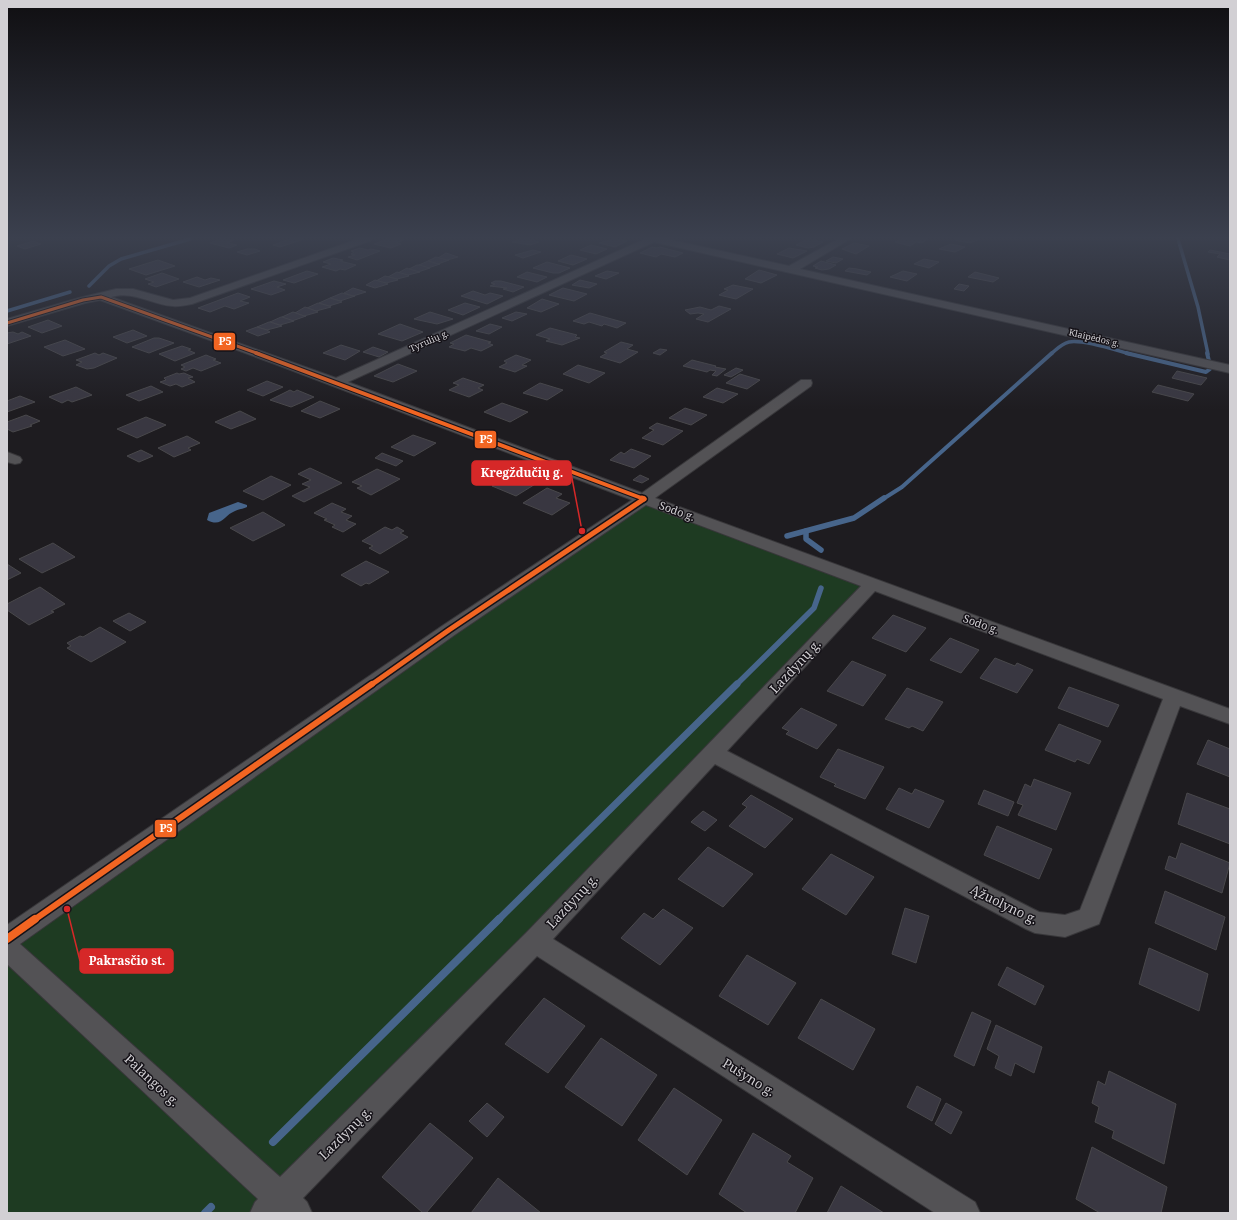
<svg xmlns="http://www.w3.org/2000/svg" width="1237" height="1220" viewBox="0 0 1237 1220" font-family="'Noto Serif',serif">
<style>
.green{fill:#1e3b22}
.water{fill:#47658b}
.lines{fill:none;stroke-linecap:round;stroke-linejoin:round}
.stream-far4{stroke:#47658b;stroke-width:3.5}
.stream-far3{stroke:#47658b;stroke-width:4}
.stream-far2{stroke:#47658b;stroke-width:5.5}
.stream-far1{stroke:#47658b;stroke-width:7}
.stream{stroke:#47658b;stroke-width:8}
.building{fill:#393741;stroke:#49484b}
.street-casing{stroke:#38373a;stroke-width:2}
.street{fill:#535255;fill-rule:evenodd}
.bus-1-far4-casing{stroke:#151218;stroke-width:5}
.bus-1-far3-casing{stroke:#151218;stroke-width:6}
.bus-1-far2-casing{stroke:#151218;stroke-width:8}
.bus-1-far1-casing{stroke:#151218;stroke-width:9}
.bus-1-casing{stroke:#151218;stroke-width:11}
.bus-1-far4{stroke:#f26522;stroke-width:3}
.bus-1-far3{stroke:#f26522;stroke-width:4}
.bus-1-far2{stroke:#f26522;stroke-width:5}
.bus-1-far1{stroke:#f26522;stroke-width:6}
.bus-1{stroke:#f26522;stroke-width:8}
.labels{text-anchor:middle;stroke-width:3;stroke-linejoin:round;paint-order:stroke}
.far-street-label{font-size:9px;fill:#d2d0d4;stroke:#151218}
.street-label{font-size:11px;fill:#d2d0d4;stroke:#151218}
.near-street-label{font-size:13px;fill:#d2d0d4;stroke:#151218}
.leader{fill:none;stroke:#d62828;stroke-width:1.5}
.callout-dot{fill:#d62828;stroke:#151218;stroke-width:1.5}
.callout{fill:#d62828;stroke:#d62828;stroke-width:1.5}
.callout-label{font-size:12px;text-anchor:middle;font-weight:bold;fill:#fff}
.line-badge{stroke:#151218;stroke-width:1.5}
.badge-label{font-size:11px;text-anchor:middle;font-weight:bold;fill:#fff}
</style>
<rect width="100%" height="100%" fill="#1e1c20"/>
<path class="green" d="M644 499 872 584 266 1213H7V939Z"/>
<path class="water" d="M238 502 247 505V507C243 509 239 509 235 511 224 515 222 528 207 520L209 513Z"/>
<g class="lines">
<g class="stream-far4">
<path d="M1178 239 1198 307 1208 354"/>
<path d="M89 286 109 266 121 259 190 239"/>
<path d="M7 311 70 292"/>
<path d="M1051 354C1057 349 1061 344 1069 342 1083 339 1115 350 1130 354"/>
</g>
<g class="stream-far3">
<path d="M1126 353 1206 372 1210 369"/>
<path d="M1207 353 1209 361"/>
<path d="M883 499 902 487 1052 353"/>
</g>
<g class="stream-far2">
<path d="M806 531V539L821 550"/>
<path d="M787 536 854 518 884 498"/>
<path d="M736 685 814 608 821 588"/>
</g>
<path class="stream-far1" d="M498 920 737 684"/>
<g class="stream">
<path d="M273 1142 499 919"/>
<path d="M205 1213 211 1207"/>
</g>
</g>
<g class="building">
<path d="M220 239 234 240 227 243 237 245 229 248 210 243Z"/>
<path d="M290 239H304L280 247 273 245Z"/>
<path d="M387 239H400L404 240 396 243 401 244 391 248 374 244Z"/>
<path d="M521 239H529L539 242 530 245 512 242Z"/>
<path d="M614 239 627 241 615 247 599 243Z"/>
<path d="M808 239H810L823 242 814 247 808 248 796 245Z"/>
<path d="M901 239H928L922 243 916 242 910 246 895 242Z"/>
<path d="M980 239 970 243 954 240 955 239Z"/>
<path d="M33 241 41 244 25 249 17 246Z"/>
<path d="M854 243 869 246 856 254 842 249Z"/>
<path d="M951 244 965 247 955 252 939 249Z"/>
<path d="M591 245 607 249 596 254 580 250Z"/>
<path d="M652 247 657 248 660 247 683 253 675 257 661 254 656 257 640 253Z"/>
<path d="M360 248 368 250 371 249 380 251 357 260 348 257 355 255 351 254 354 252 351 251Z"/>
<path d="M789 248 807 251 793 258 777 254Z"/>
<path d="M247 249H255L260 251 247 255 237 252Z"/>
<path d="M533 250 541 252 523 258 515 255Z"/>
<path d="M1210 250 1230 254V260L1217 257 1220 254 1208 252Z"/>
<path d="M446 253 458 257 447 260 438 258Z"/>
<path d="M571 255 587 259 573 265 558 261Z"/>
<path d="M436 257 447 260H449L438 264 428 261Z"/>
<path d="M833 257 843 259 836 263 826 261Z"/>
<path d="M333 258 343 260 340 261 356 265 345 270 340 269 336 271 322 267 331 264 323 262Z"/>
<path d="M924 259 939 262 929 268 914 264Z"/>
<path d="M158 260 175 266 146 275 129 269Z"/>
<path d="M428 261 438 264H440L428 268 419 265Z"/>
<path d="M821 261 836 265 829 269 822 270 815 268 818 267 813 266Z"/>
<path d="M547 262 570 268 559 273H553L533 268Z"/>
<path d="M417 265H419L430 268 418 272 409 269Z"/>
<path d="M407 268 409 269 420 272 408 275 398 273Z"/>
<path d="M849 268 857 269 871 272 867 275 845 271Z"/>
<path d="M759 270 777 275 761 283 745 279Z"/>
<path d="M307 271 318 274 294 283 283 280Z"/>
<path d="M607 271 619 273 606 279 595 276Z"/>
<path d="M903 271 917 274 907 281 890 277Z"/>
<path d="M397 272 408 275 409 276 397 279 388 277Z"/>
<path d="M527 272 547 277 537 282 517 277Z"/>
<path d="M975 272 999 278 993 282 968 277Z"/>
<path d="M162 273 179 279 156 287 148 284 154 282 145 279Z"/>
<path d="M385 276 397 279 398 280 386 283 376 281Z"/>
<path d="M197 277 205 280 211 278 220 280 199 287 183 282Z"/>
<path d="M375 280 386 283 388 284 375 288 366 285Z"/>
<path d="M580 280 597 284 589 288 572 285Z"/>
<path d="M274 281 286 284 277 287 285 290 271 295 251 289Z"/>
<path d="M495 281H501L524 287 513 292 503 289 507 288 490 286 495 284 491 283Z"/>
<path d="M959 284 969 286 964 291 954 289Z"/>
<path d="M733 285 753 289 736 299 719 295 728 290 724 289Z"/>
<path d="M353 288 366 292 353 296 344 293Z"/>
<path d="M563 288 587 294 574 301 549 295Z"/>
<path d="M473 291 485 295 490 293 503 296 487 304 461 296Z"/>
<path d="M238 293 250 297 240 301 249 303 234 309 225 306 210 312 198 308Z"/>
<path d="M342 293 353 296H355L340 301 330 298Z"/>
<path d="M330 298 340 301 342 302 329 306 319 303Z"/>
<path d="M542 299 559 304 541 312 527 308Z"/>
<path d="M318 303 329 306 331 307 316 311 307 308Z"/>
<path d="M465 303 480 307 463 315 448 310Z"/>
<path d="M719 306 731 309 708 322 696 319 704 314 698 313 690 314 685 310 700 307 711 310Z"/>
<path d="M305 307 316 311 318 312 304 316 295 313Z"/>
<path d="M293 312 304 316H306L292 321 282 317Z"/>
<path d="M430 312 453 319 437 324 414 319Z"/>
<path d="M516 312 527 314 512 321 502 318Z"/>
<path d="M590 313 626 323 617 328 604 324 602 326 589 322 584 324 573 321Z"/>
<path d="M281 317H282L294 321 280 325 270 322Z"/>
<path d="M48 320 62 326 42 333 28 327Z"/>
<path d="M269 322H270L282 326 267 330 257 327Z"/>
<path d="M400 324 423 332 402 341 378 334Z"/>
<path d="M490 324 502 327 489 334 476 331Z"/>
<path d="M257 327 267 330 270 332 258 336 246 331Z"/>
<path d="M550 328 577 335 575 337 580 338 562 345 546 341 550 339 536 335Z"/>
<path d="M133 330 147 336 127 343 113 337Z"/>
<path d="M13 332 18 334 22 332 31 336 7 344V333Z"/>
<path d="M466 335 491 342 488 343 493 345 481 351 471 348 465 351 449 347 454 344 450 343Z"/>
<path d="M154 338H159L174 343 149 353 132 347Z"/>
<path d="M65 340 85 349 63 356 44 347Z"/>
<path d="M621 342 633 345 627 349 638 352 620 363 600 357 607 353 604 352Z"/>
<path d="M341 345 360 351 345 360 323 353Z"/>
<path d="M182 346 191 349 188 350 195 353 175 361 159 354Z"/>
<path d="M373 347 388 352 379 357 363 352Z"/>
<path d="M660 349 667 350 660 355 653 353Z"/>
<path d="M95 353 99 355 103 353 117 358 94 368 87 369 76 365 82 362 76 360Z"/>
<path d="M206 355 216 359 213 360 221 363 201 371 193 368 186 371 181 369 185 367 181 365Z"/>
<path d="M516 355 531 360 522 365 527 366 515 372 499 367 507 363 504 361Z"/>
<path d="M692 360 716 366 715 367 726 369 717 376 712 375 716 371 710 370 707 372 683 366Z"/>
<path d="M398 364 417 371 393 382 374 376Z"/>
<path d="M578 365 605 373 589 383 563 374Z"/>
<path d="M736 368 743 370 731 377 724 375Z"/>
<path d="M1177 371 1207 378 1201 385 1172 378Z"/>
<path d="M177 373 179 374 184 373 193 377 188 378 195 382 182 387 176 384 170 386 160 382 166 380 164 378Z"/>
<path d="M740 374 760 380 747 389 726 383Z"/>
<path d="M463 378 484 385 478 388 483 390 469 397 449 390 459 385 453 383Z"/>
<path d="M267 381 283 387 263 396 247 390Z"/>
<path d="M540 383 563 390 547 400 523 393Z"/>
<path d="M1158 385 1194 394 1188 401 1152 392Z"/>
<path d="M151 386 163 392 139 401 126 395Z"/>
<path d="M76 387 92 395 72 402 68 400 62 403 49 397Z"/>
<path d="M717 388 738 394 723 403 703 397Z"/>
<path d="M290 390 294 392 297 390 314 397 291 407 270 400Z"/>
<path d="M20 396 35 402 7 412V401Z"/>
<path d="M320 401 340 409 320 418 301 411Z"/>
<path d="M502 403 528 412 510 422 484 412Z"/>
<path d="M685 408 707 415 691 425 669 418Z"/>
<path d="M240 411 256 419 231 429 215 422Z"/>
<path d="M26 415 40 421 30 425 32 426 13 432 7 429V422Z"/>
<path d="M146 417 166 425 137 438 117 429Z"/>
<path d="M657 423 683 431 663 445 642 438 654 430 649 428Z"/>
<path d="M413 435 436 443 414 456 391 447Z"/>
<path d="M187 436 200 443 188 448 191 450 174 457 158 448Z"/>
<path d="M631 449 651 456 634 468 610 460 621 452 624 454Z"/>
<path d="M141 450 153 456 139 462 127 456Z"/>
<path d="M382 453 403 461 396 466 375 458Z"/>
<path d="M310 468 342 483 304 502 292 496 310 487 302 484 311 480 298 474Z"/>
<path d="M377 469 400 479 371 495 357 488 362 486 352 482Z"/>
<path d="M514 473 537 483 516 496 492 486 500 481 496 480 504 475 508 477Z"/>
<path d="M640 475 649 479 642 483 633 480Z"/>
<path d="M271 476 291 485 263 500 243 491Z"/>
<path d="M547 488 562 494 556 498 570 503 552 515 523 503Z"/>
<path d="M332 503 346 509 341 512 352 516 346 520 356 524 343 532 332 527 335 525 324 520 327 519 314 513Z"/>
<path d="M263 512 285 525 253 541 230 528Z"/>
<path d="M385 527 392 530 397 527 404 531 400 533 408 537 380 554 369 548 373 546 362 541Z"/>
<path d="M53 543 75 557 42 573 19 559Z"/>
<path d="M366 561 389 572 369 584 366 583 361 586 341 575Z"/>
<path d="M7 564 21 573 7 580Z"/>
<path d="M40 587 65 604 51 611 54 612 29 625 7 610V604Z"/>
<path d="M129 613 146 622 130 631 113 621Z"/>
<path d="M893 615 926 628 906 652 872 638Z"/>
<path d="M100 627 126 642 91 662 67 648 71 646 67 643 80 636 83 637Z"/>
<path d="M950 638 979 650 961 673 930 660Z"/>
<path d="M995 658 1015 666 1017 663 1033 670 1017 693 980 678Z"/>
<path d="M852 661 886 675 863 706 827 691Z"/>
<path d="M1069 687 1119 705 1108 727 1058 708Z"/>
<path d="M907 688 943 702 923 731 912 726 909 728 885 719Z"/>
<path d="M801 708 837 725 817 749 786 734 789 731 782 728Z"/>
<path d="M1059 724 1101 741 1089 764 1077 759 1075 762 1045 750Z"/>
<path d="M1208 740 1230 749V777L1197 764Z"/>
<path d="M838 749 884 767 865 799 834 786 836 784 820 777Z"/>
<path d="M1034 779 1071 793 1056 830 1018 815 1023 805 1017 803 1025 784 1031 787Z"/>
<path d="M899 788 912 794 915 789 944 801 929 828 886 809Z"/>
<path d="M984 790 1014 802 1008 816 978 804Z"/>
<path d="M1187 793 1230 809V844L1178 824Z"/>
<path d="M751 795 793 819 765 848 729 826 747 807 742 804Z"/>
<path d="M703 811 717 820 705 831 691 822Z"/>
<path d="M997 826 1052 849 1039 879 984 855Z"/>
<path d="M1181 843 1230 863 1222 893 1165 869 1169 856 1176 859Z"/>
<path d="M708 847 753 874 723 907 678 879Z"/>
<path d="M831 854 874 877 846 915 802 889Z"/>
<path d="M1165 891 1225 917 1216 950 1155 923Z"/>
<path d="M905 908 929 916 916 963 892 954Z"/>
<path d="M663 909 693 928 660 965 621 938 644 913 653 919Z"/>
<path d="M1149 948 1208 974 1199 1011 1139 984Z"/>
<path d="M747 955 796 983 768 1025 719 996Z"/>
<path d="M1007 967 1044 986 1035 1005 998 985Z"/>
<path d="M544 998 585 1026 548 1073 505 1044Z"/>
<path d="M821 999 875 1029 853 1070 798 1038Z"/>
<path d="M972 1012 991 1021 974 1066 954 1056Z"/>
<path d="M996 1025 1042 1047 1034 1073 1015 1063 1011 1076 995 1068 999 1056 987 1049Z"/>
<path d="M601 1038 657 1075 622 1126 565 1087Z"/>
<path d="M1109 1071 1176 1104 1164 1164 1112 1138 1114 1131 1095 1122 1099 1107 1092 1103 1098 1081 1105 1085Z"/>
<path d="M917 1086 941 1099 932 1121 907 1107Z"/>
<path d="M674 1088 722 1120 687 1175 638 1140Z"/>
<path d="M487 1103 504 1117 487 1137 469 1121Z"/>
<path d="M946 1103 962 1112 951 1134 935 1124Z"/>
<path d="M430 1123 473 1158 426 1213H423L382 1177Z"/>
<path d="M753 1133 791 1156 787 1162 813 1178 795 1213H747L719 1194Z"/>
<path d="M1092 1147 1167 1187 1161 1213H1100L1076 1199Z"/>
<path d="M498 1178 541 1213H471Z"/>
<path d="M841 1186 884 1213H827Z"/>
</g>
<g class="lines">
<defs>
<g id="street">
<path d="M358 239H372L370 241 192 304C186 305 179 307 173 306 152 305 133 290 111 297L336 378 645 239H667L789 266 838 239H850L800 269 1230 365V373L654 242 348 382 642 493 801 380H811L812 383 811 386 655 498 1230 709V724L1180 706 1099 924 1065 937 1035 933 1026 929 715 764 553 939 975 1202 980 1213H935L537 956 303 1198 307 1202 312 1213H250L255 1202 258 1199 7 964V925L442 626 632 500 275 364 100 300 85 303 7 326V319L79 298 116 289H133L173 300 190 298ZM646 505 861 586 526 933 280 1177 20 944 456 634ZM875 591 1163 699 1080 910 1065 915 1039 912 727 751Z"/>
<path d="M7 452 20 457 22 460 20 463 15 464 7 462Z"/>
</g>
</defs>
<use href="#street" class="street-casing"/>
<use href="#street" class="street"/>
<defs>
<path id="bus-1-far4" d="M7 323 83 300 101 297 259 354"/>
<path id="bus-1-far3" d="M256 353 644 499"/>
<g id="bus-1-far2">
<path d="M642 498 644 499"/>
<path d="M371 685 449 630 644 499"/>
</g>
<path id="bus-1-far1" d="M34 920 372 684"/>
<path id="bus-1" d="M7 939 35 919"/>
</defs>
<use href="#bus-1-far4" class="bus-1-far4-casing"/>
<use href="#bus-1-far3" class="bus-1-far3-casing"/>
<use href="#bus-1-far2" class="bus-1-far2-casing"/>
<use href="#bus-1-far1" class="bus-1-far1-casing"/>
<use href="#bus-1" class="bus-1-casing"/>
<use href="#bus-1-far4" class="bus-1-far4"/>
<use href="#bus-1-far3" class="bus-1-far3"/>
<use href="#bus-1-far2" class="bus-1-far2"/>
<use href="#bus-1-far1" class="bus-1-far1"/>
<use href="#bus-1" class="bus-1"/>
</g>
<linearGradient id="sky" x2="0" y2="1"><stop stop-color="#100f12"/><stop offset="0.58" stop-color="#3b404e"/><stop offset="1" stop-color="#3b404e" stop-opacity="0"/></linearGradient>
<rect width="1237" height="410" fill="url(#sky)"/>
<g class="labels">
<g class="far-street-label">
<text transform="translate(1094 338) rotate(13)" y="3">Klaipėdos g.</text>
<text transform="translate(429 341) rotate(-24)" y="3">Tyrulių g.</text>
</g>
<g class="street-label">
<text transform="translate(677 511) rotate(20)" y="4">Sodo g.</text>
<text transform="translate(981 624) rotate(20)" y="4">Sodo g.</text>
</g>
<g class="near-street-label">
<text transform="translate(795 666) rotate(-47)" y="5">Lazdynų g.</text>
<text transform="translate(572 901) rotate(-47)" y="5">Lazdynų g.</text>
<text transform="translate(1004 904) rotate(26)" y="5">Ąžuolyno g.</text>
<text transform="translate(749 1077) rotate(32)" y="5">Pušyno g.</text>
<text transform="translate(152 1080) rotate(43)" y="5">Palangos g.</text>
<text transform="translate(345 1133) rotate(-45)" y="5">Lazdynų g.</text>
</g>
</g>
<path class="leader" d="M582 531L571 473M67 909L80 961"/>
<g class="callout-dot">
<circle cx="582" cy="531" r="4"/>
<circle cx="67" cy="909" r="4"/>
</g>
<g class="callout">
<rect x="472" y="461" width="99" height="24" rx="4"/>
<rect x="80" y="949" width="93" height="24" rx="4"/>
</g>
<g class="callout-label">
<text x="522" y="477">Kregždučių g.</text>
<text x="127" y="965">Pakrasčio st.</text>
</g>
<g class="line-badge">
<rect x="213" y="332" width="23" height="19" rx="4" fill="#f26522"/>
<rect x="474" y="430" width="23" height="19" rx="4" fill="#f26522"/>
<rect x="154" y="819" width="23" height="19" rx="4" fill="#f26522"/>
</g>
<g class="badge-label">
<text x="225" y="345">P5</text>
<text x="486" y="443">P5</text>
<text x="166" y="832">P5</text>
</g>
<rect width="1237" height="1220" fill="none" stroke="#d2d0d4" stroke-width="16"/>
</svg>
